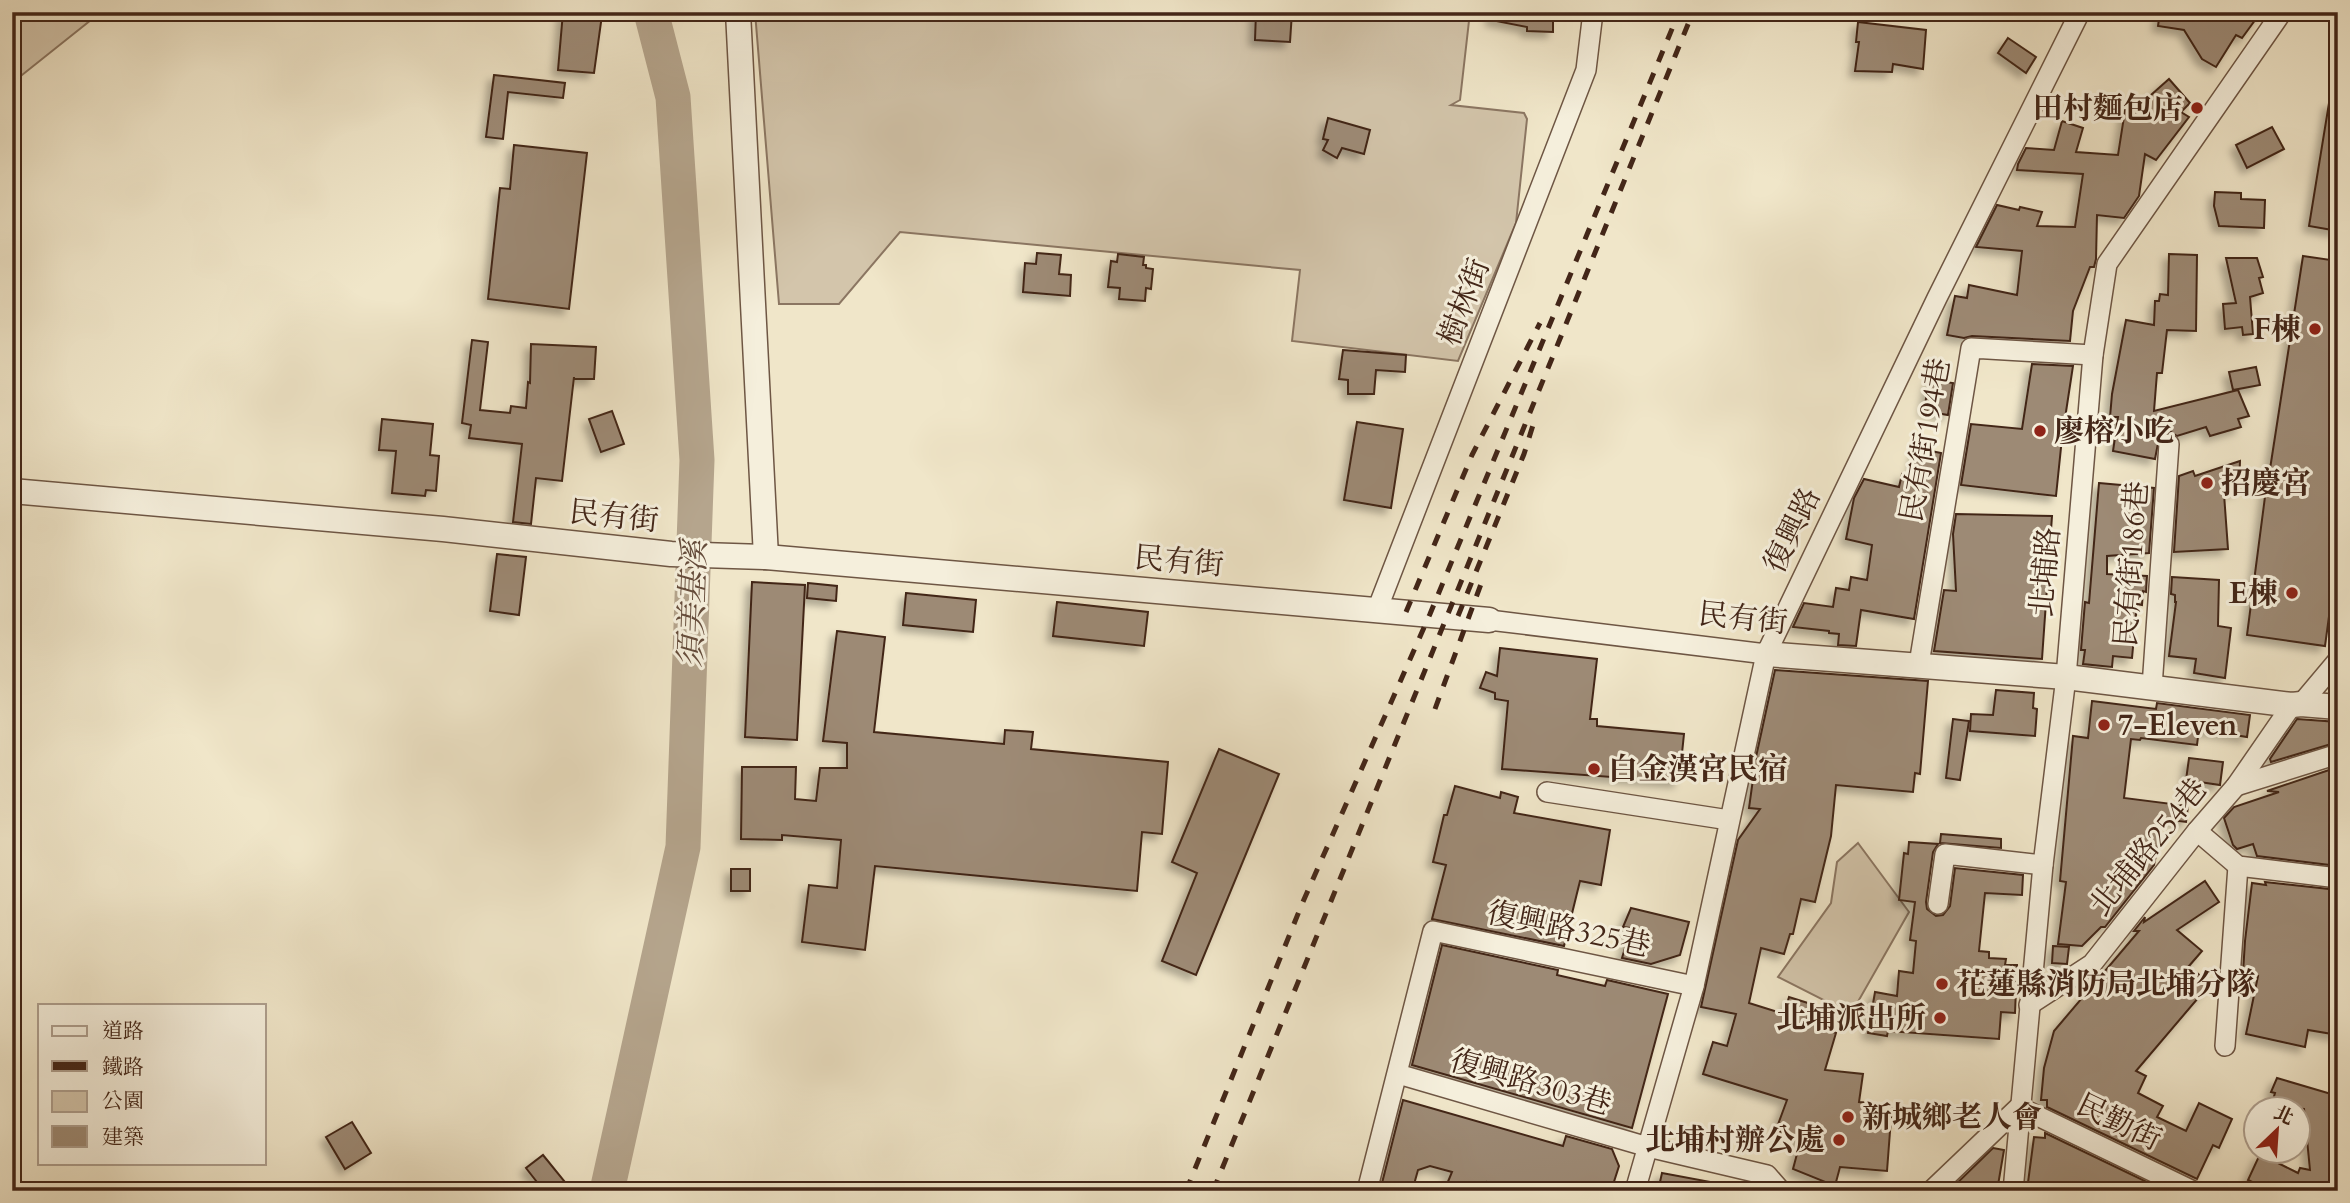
<svg xmlns="http://www.w3.org/2000/svg" width="2350" height="1203" viewBox="0 0 2350 1203" font-family="Cardo,'Noto Serif TC',serif">
<style>
.green{fill:#d3c5ab;stroke:#8b7662;stroke-width:2}
.lines{fill:none;stroke-linecap:round;stroke-linejoin:round}
.river{stroke:#b5a58d;stroke-width:35}
.building{fill:#9d8a74;stroke:#432618;stroke-width:2;filter:url(#shadow)}
.minor-casing{stroke:#6e5644;stroke-width:22}
.tertiary-casing{stroke:#6e5644;stroke-width:27}
.minor{stroke:#f5efdc;stroke-width:19}
.tertiary{stroke:#f5efdc;stroke-width:24}
.rail{stroke:#432618;stroke-width:5;stroke-dasharray:12 12;stroke-linecap:butt}
.poi-dot{fill:#8f2418;stroke:#f5efdc;stroke-width:2.5}
.labels{text-anchor:middle;stroke-width:6;stroke-linejoin:round;paint-order:stroke}
.poi-label{font-size:30px;font-weight:bold;fill:#432618;stroke:#f5efdc;text-anchor:start}
.street-label{font-size:30px;fill:#432618;stroke:#f5efdc}
.water-label{font-size:32px;font-style:italic;fill:#654c3b;stroke:#f5efdc}
</style>
<defs>
<filter id="shadow"><feDropShadow dx="-5.5" dy="5.5" stdDeviation="3.5" flood-color="#0004"/></filter>
</defs>
<rect width="100%" height="100%" fill="#f0e6c9"/>
<filter id="stains"><feTurbulence type="fractalNoise" baseFrequency=".00286" numOctaves="4"/><feColorMatrix values="0 0 0 0 .2 0 0 0 0 .09 0 0 0 0 .02 0 0 0 .5 -.17"/></filter>
<radialGradient id="worn" r=".72"><stop offset=".6" stop-color="#630" stop-opacity="0"/><stop offset="1" stop-color="#630" stop-opacity=".3"/></radialGradient>
<g class="green">
<path d="M12 12H101L12 83Z"/>
<path d="M755 12H1470L1460 100 1451 105 1524 113 1527 119 1516 223 1458 361 1292 341 1300 270 900 232 839 304H779Z"/>
<path d="M1858 843 1909 912 1851 1014 1778 977 1831 903 1837 862Z"/>
</g>
<g class="lines">
<path class="river" d="M607 1191 683 847 697 460 673 97 651 12"/>
</g>
<g class="building">
<path d="M563 12H588L602 15 594 73 558 70Z"/>
<path d="M1256 12H1292L1290 42 1255 40Z"/>
<path d="M1492 12H1553V32L1527 31V27L1491 20Z"/>
<path d="M2160 12H2261L2242 38 2236 35 2216 67 2202 59 2184 30 2158 26Z"/>
<path d="M1858 22 1926 30 1923 69 1893 64 1892 72 1855 71 1859 42H1856Z"/>
<path d="M2008 38 2036 57 2026 73 1998 53Z"/>
<path d="M494 75 565 83 563 98 508 92 503 139 486 137Z"/>
<path d="M2169 79 2190 103 2181 112 2189 117 2156 160 2145 154 2139 196 2124 218 2097 215 2096 259 2094 267H2090L2073 311 2070 341 1972 336 1964 338 1947 335 1955 296 1967 298 1969 285 2017 295 2022 251 1976 247 1997 205 2019 210 2020 207 2042 212 2037 226 2075 227 2083 174 2017 170 2018 164 2026 148 2054 150 2062 121 2083 128 2076 152 2118 155 2126 104 2133 111Z"/>
<path d="M2329 103 2338 104V231L2309 226Z"/>
<path d="M1328 118 1370 130 1364 154 1342 148 1337 158 1323 150 1328 140 1323 139Z"/>
<path d="M2272 127 2284 149 2247 168 2236 145Z"/>
<path d="M514 145 587 153 569 309 488 299 500 188 510 189Z"/>
<path d="M2215 192 2241 193V199L2265 200 2264 228 2219 226 2214 206Z"/>
<path d="M1037 253 1061 255 1059 274 1071 275 1070 296 1023 292 1025 263 1036 264Z"/>
<path d="M1118 254 1144 257 1143 265H1146V268L1153 269 1151 289 1146 288 1145 301 1119 299 1120 288 1108 287 1111 261 1117 262Z"/>
<path d="M2169 254 2197 255 2196 331 2167 330 2162 373H2157L2154 411 2238 390 2249 416 2238 419 2241 427 2210 436 2206 427 2177 436 2171 432 2164 433 2159 438 2155 459 2113 451 2118 417H2110L2112 394 2126 320 2154 325 2155 301H2159L2160 294 2168 295Z"/>
<path d="M2303 256 2338 261V550L2325 646 2247 635 2269 466 2270 469Z"/>
<path d="M2226 258H2257L2263 277 2259 278 2263 293 2250 297 2253 334 2243 335 2242 327 2225 329 2223 304 2236 303Z"/>
<path d="M472 340 488 342 480 410 510 413 511 406 526 408 528 382 530 383 531 344 596 347 594 379H574V377L562 481 536 478 531 524 513 522 522 444 469 438 471 425 462 423Z"/>
<path d="M1343 350 1406 355 1405 372 1376 370 1374 394H1348V380L1339 379Z"/>
<path d="M2032 364 2073 366 2062 438 2056 496 1961 485 1971 424 2022 429Z"/>
<path d="M2256 367 2260 385 2233 390 2229 372Z"/>
<path d="M1929 380 1953 383 1948 415 1924 411Z"/>
<path d="M612 411 624 444 601 452 589 419Z"/>
<path d="M382 419 433 424 430 455 439 456 436 491 426 490 425 496 392 493 396 451 379 450Z"/>
<path d="M1357 422 1403 429 1391 508 1344 500Z"/>
<path d="M1917 448 1941 453 1914 619 1861 610 1856 646 1838 645 1839 634 1829 633V631L1793 627 1804 603 1833 607 1836 588 1849 590 1851 577 1867 580 1872 545 1846 539 1854 498 1864 479 1899 487 1902 474 1911 477Z"/>
<path d="M2240 461 2239 489 2224 494 2228 549 2174 552 2179 476 2193 471 2195 476Z"/>
<path d="M2099 483 2154 488 2149 553 2107 556V574L2147 576 2146 592 2143 591 2142 605 2137 604 2132 658 2113 656 2112 667 2083 664 2085 650H2081L2085 602 2089 603Z"/>
<path d="M1956 514 2052 516 2042 659 1934 651 1944 590 1956 591 1953 534Z"/>
<path d="M497 554 526 557 519 615 490 611Z"/>
<path d="M2172 577 2219 580 2218 626 2231 628 2225 678 2194 673 2196 659 2169 656 2176 602H2175V595L2171 594Z"/>
<path d="M752 582 805 585 797 740 745 737Z"/>
<path d="M808 583 837 586 836 601 807 598Z"/>
<path d="M906 593 976 600 973 632 903 625Z"/>
<path d="M1057 602 1148 612 1144 646 1053 636Z"/>
<path d="M837 631 885 637 874 732 1004 744 1005 730 1033 732 1031 749 1168 762 1162 834 1142 832 1137 891 875 866 865 950 802 942 809 885 837 888 841 840 782 835V840L741 839 742 767H796L795 799 816 801 820 768H847V743L823 741Z"/>
<path d="M1500 648 1597 659 1590 719H1597V726L1684 734 1679 782 1502 769 1508 701 1495 699V693L1480 688 1486 672 1497 676Z"/>
<path d="M1775 670 1928 681 1920 774 1915 773 1913 792 1836 785 1831 836 1815 902 1801 899 1793 934H1790L1784 954 1761 948 1749 1003 1784 1014 1789 997 1811 1004 1807 1020 1820 1024 1819 1027 1836 1033 1825 1070 1863 1074 1859 1102 1892 1105 1887 1171 1840 1167 1835 1186 1793 1169 1801 1139 1776 1130 1787 1100 1703 1074 1713 1042 1727 1046 1736 1014 1701 1007 1738 840 1760 809 1749 808 1756 757Z"/>
<path d="M1996 690 2034 693 2033 708 2037 709 2035 736 1970 731 1971 714 1993 715Z"/>
<path d="M2092 701 2156 709 2157 703 2250 715 2247 737 2199 729 2197 745 2141 738 2140 740 2131 739 2124 798 2188 806 2186 822 2163 819 2154 865 2105 927H2101L2082 946 2058 944 2066 882 2060 881 2073 736 2088 738Z"/>
<path d="M1953 719 1969 721 1960 780 1946 778Z"/>
<path d="M2297 719 2338 722V742L2271 762 2270 759Z"/>
<path d="M1219 749 1279 774 1196 975 1162 961 1197 873 1172 862Z"/>
<path d="M2189 758 2223 762 2220 785 2186 780Z"/>
<path d="M2338 767V866L2257 856 2253 844 2237 849 2233 845 2224 818 2234 807 2279 792 2267 791Z"/>
<path d="M1455 786 1500 798 1501 792 1518 797 1514 813 1610 830 1601 885 1580 881 1564 946 1432 919 1446 865 1433 862 1444 815H1447Z"/>
<path d="M1941 834 2001 839V848L1940 843Z"/>
<path d="M1909 842 1938 844 1933 852 1926 902 1927 909 1936 916 1943 915 1950 906 1955 868 2023 875 2022 895 1985 893 1979 951 1989 952V958L2006 959 2005 965H2017L2015 1013 2001 1012 1999 1039 1888 1031 1887 1036 1868 1033 1875 992 1897 996 1899 971 1913 973 1916 941 1910 940 1915 902 1899 900 1904 853 1908 854Z"/>
<rect x="731" y="869" width="19" height="22"/>
<path d="M2205 881 2219 902 2177 930 2202 951 2189 966 2210 984 2136 1071 2146 1076 2138 1093 2163 1106 2157 1117 2186 1131 2199 1103 2232 1119 2219 1148 2213 1145 2197 1179 2047 1107V1100H2041L2044 1068 2054 1031 2139 931H2134L2145 917 2144 922Z"/>
<path d="M2265 882 2338 890 2332 936 2338 937V1035L2308 1030 2305 1047 2246 1034 2258 976 2243 973 2245 941 2252 883 2266 885Z"/>
<path d="M1631 908 1689 922 1680 955 1651 964 1622 958 1631 928 1623 927Z"/>
<path d="M1442 945 1558 970 1557 975 1605 986 1607 980 1668 994 1632 1128 1412 1065Z"/>
<path d="M2053 946 2069 947 2067 964 2052 963Z"/>
<path d="M2277 1078 2338 1096 2336 1191H2296L2275 1186 2271 1191 2248 1180 2260 1154 2298 1173 2300 1168 2310 1170 2304 1109 2292 1108 2293 1106 2272 1103 2275 1093 2271 1092Z"/>
<path d="M1403 1100 1563 1146 1566 1136 1612 1149 1619 1166 1611 1191H1518L1487 1182 1484 1191H1464L1447 1184 1452 1172 1430 1166 1418 1170 1413 1188 1402 1185 1401 1191H1380Z"/>
<path d="M352 1122 371 1153 345 1169 326 1137Z"/>
<path d="M2045 1133 2145 1181 2141 1191 2027 1190 2034 1137 2045 1138Z"/>
<path d="M1993 1148 2004 1150 1997 1191H1949Z"/>
<path d="M543 1155 565 1182 554 1191H544L526 1168Z"/>
<path d="M1662 1173 1716 1183V1191H1658Z"/>
</g>
<g class="lines">
<defs>
<g id="minor">
<path d="M1377 610 1586 70 1593 12"/>
<path d="M1489 620 1766 654"/>
<path d="M1919 664 1971 348 2093 355"/>
<path d="M2152 687 2169 444"/>
<path d="M2301 704 2338 660"/>
<path d="M2236 786 2338 754"/>
<path d="M1547 792 1729 820"/>
<path d="M2197 831 2238 866 2338 878"/>
<path d="M1938 904 1945 854 2043 865"/>
<path d="M2029 1005 2092 964 2197 831 2236 786 2292 705"/>
<path d="M2225 1046 2238 866"/>
<path d="M1398 1074 1648 1147 1767 1175 1781 1191"/>
<path d="M1367 1191 1433 931 1694 986"/>
<path d="M1635 1191 1694 986 1766 654 1937 298 2080 12"/>
<path d="M1931 1191 2019 1107 2193 1191"/>
<path d="M2013 1191 2043 865 2066 677 2093 355 2107 264 2282 12"/>
</g>
<g id="tertiary">
<path d="M738 12 766 557"/>
<path d="M12 491 443 529 671 554 766 557 1489 620"/>
<path d="M1766 654 2066 677 2292 705 2301 704 2338 707"/>
</g>
</defs>
<use href="#minor" class="minor-casing"/>
<use href="#tertiary" class="tertiary-casing"/>
<use href="#minor" class="minor"/>
<use href="#tertiary" class="tertiary"/>
<g class="rail">
<path d="M1406 612 1472 455 1540 323"/>
<path d="M1458 616 1524 454 1533 425"/>
<path d="M1435 709 1481 584"/>
<path d="M1186 1191 1302 904 1430 614 1679 12"/>
<path d="M1213 1191 1693 12"/>
</g>
</g>
<g class="poi-dot">
<circle cx="2197" cy="108" r="7"/>
<circle cx="2315" cy="329" r="7"/>
<circle cx="2040" cy="431" r="7"/>
<circle cx="2207" cy="483" r="7"/>
<circle cx="2292" cy="593" r="7"/>
<circle cx="2104" cy="725" r="7"/>
<circle cx="1594" cy="769" r="7"/>
<circle cx="1942" cy="984" r="7"/>
<circle cx="1940" cy="1018" r="7"/>
<circle cx="1848" cy="1117" r="7"/>
<circle cx="1839" cy="1140" r="7"/>
</g>
<g class="labels">
<g class="poi-label">
<text x="2183" y="118" text-anchor="end">田村麵包店</text>
<text x="2301" y="339" text-anchor="end">F棟</text>
<text x="2054" y="441">廖榕小吃</text>
<text x="2221" y="493">招慶宮</text>
<text x="2278" y="603" text-anchor="end">E棟</text>
<text x="2118" y="735">7-Eleven</text>
<text x="1608" y="779">白金漢宮民宿</text>
<text x="1956" y="994">花蓮縣消防局北埔分隊</text>
<text x="1926" y="1028" text-anchor="end">北埔派出所</text>
<text x="1862" y="1127">新城鄉老人會</text>
<text x="1825" y="1150" text-anchor="end">北埔村辦公處</text>
</g>
<g class="street-label">
<text transform="translate(1464 302) rotate(-69)" y="10">樹林街</text>
<text transform="translate(1925 440) rotate(-80)" y="10">民有街194巷</text>
<text transform="translate(614 516) rotate(6)" y="10">民有街</text>
<text transform="translate(1792 530) rotate(-64)" y="10">復興路</text>
<text transform="translate(1179 561) rotate(5)" y="10">民有街</text>
<text transform="translate(2131 564) rotate(-86)" y="10">民有街186巷</text>
<text transform="translate(2045 572) rotate(-85)" y="10">北埔路</text>
<text transform="translate(1743 618) rotate(6)" y="10">民有街</text>
<text transform="translate(2148 847) rotate(-51)" y="10">北埔路254巷</text>
<text transform="translate(1569 929) rotate(12)" y="10">復興路325巷</text>
<text transform="translate(1531 1082) rotate(16)" y="10">復興路303巷</text>
<text transform="translate(2119 1122) rotate(26)" y="10">民勤街</text>
</g>
<g class="water-label">
<text transform="translate(692 604) rotate(-88)" y="11">須美基溪</text>
</g>
</g>
<rect width="2350" height="1203" fill="none" stroke="#f0e6c9" stroke-width="42"/>
<rect x="14" y="14" width="2322" height="1175" fill="none" stroke="#432618" stroke-width="3.5"/>
<rect x="21" y="21" width="2308" height="1161" fill="none" stroke="#432618" stroke-width="2"/>
<rect x="38" y="1004" width="228" height="161" fill="#f5efdc" stroke="#ae9f8e" stroke-width="2"/>
<rect x="52" y="1026" width="35" height="10" fill="#f5efdc" stroke="#ae9f8e" stroke-width="2"/>
<text x="102" y="1038" font-size="21" fill="#432618">道路</text>
<rect x="52" y="1061" width="35" height="10" fill="#432618" stroke="#ae9f8e" stroke-width="2"/>
<text x="102" y="1074" font-size="21" fill="#432618">鐵路</text>
<rect x="52" y="1091" width="35" height="21" fill="#d3c5ab" stroke="#ae9f8e" stroke-width="2"/>
<text x="102" y="1108" font-size="21" fill="#432618">公園</text>
<rect x="52" y="1126" width="35" height="21" fill="#9d8a74" stroke="#ae9f8e" stroke-width="2"/>
<text x="102" y="1144" font-size="21" fill="#432618">建築</text>
<g transform="translate(2277 1130) rotate(25)"><circle r="33" fill="#f5efdc" stroke="#ae9f8e" stroke-width="2"/>
<path d="M0-5L12 26L0 18L-12 26Z" fill="#8f2418"/>
<text y="-10" font-size="19" font-weight="bold" text-anchor="middle" fill="#432618">北</text>
</g>
<rect width="100%" height="100%" filter="url(#stains)"/>
<rect width="100%" height="100%" fill="url(#worn)"/>
</svg>
